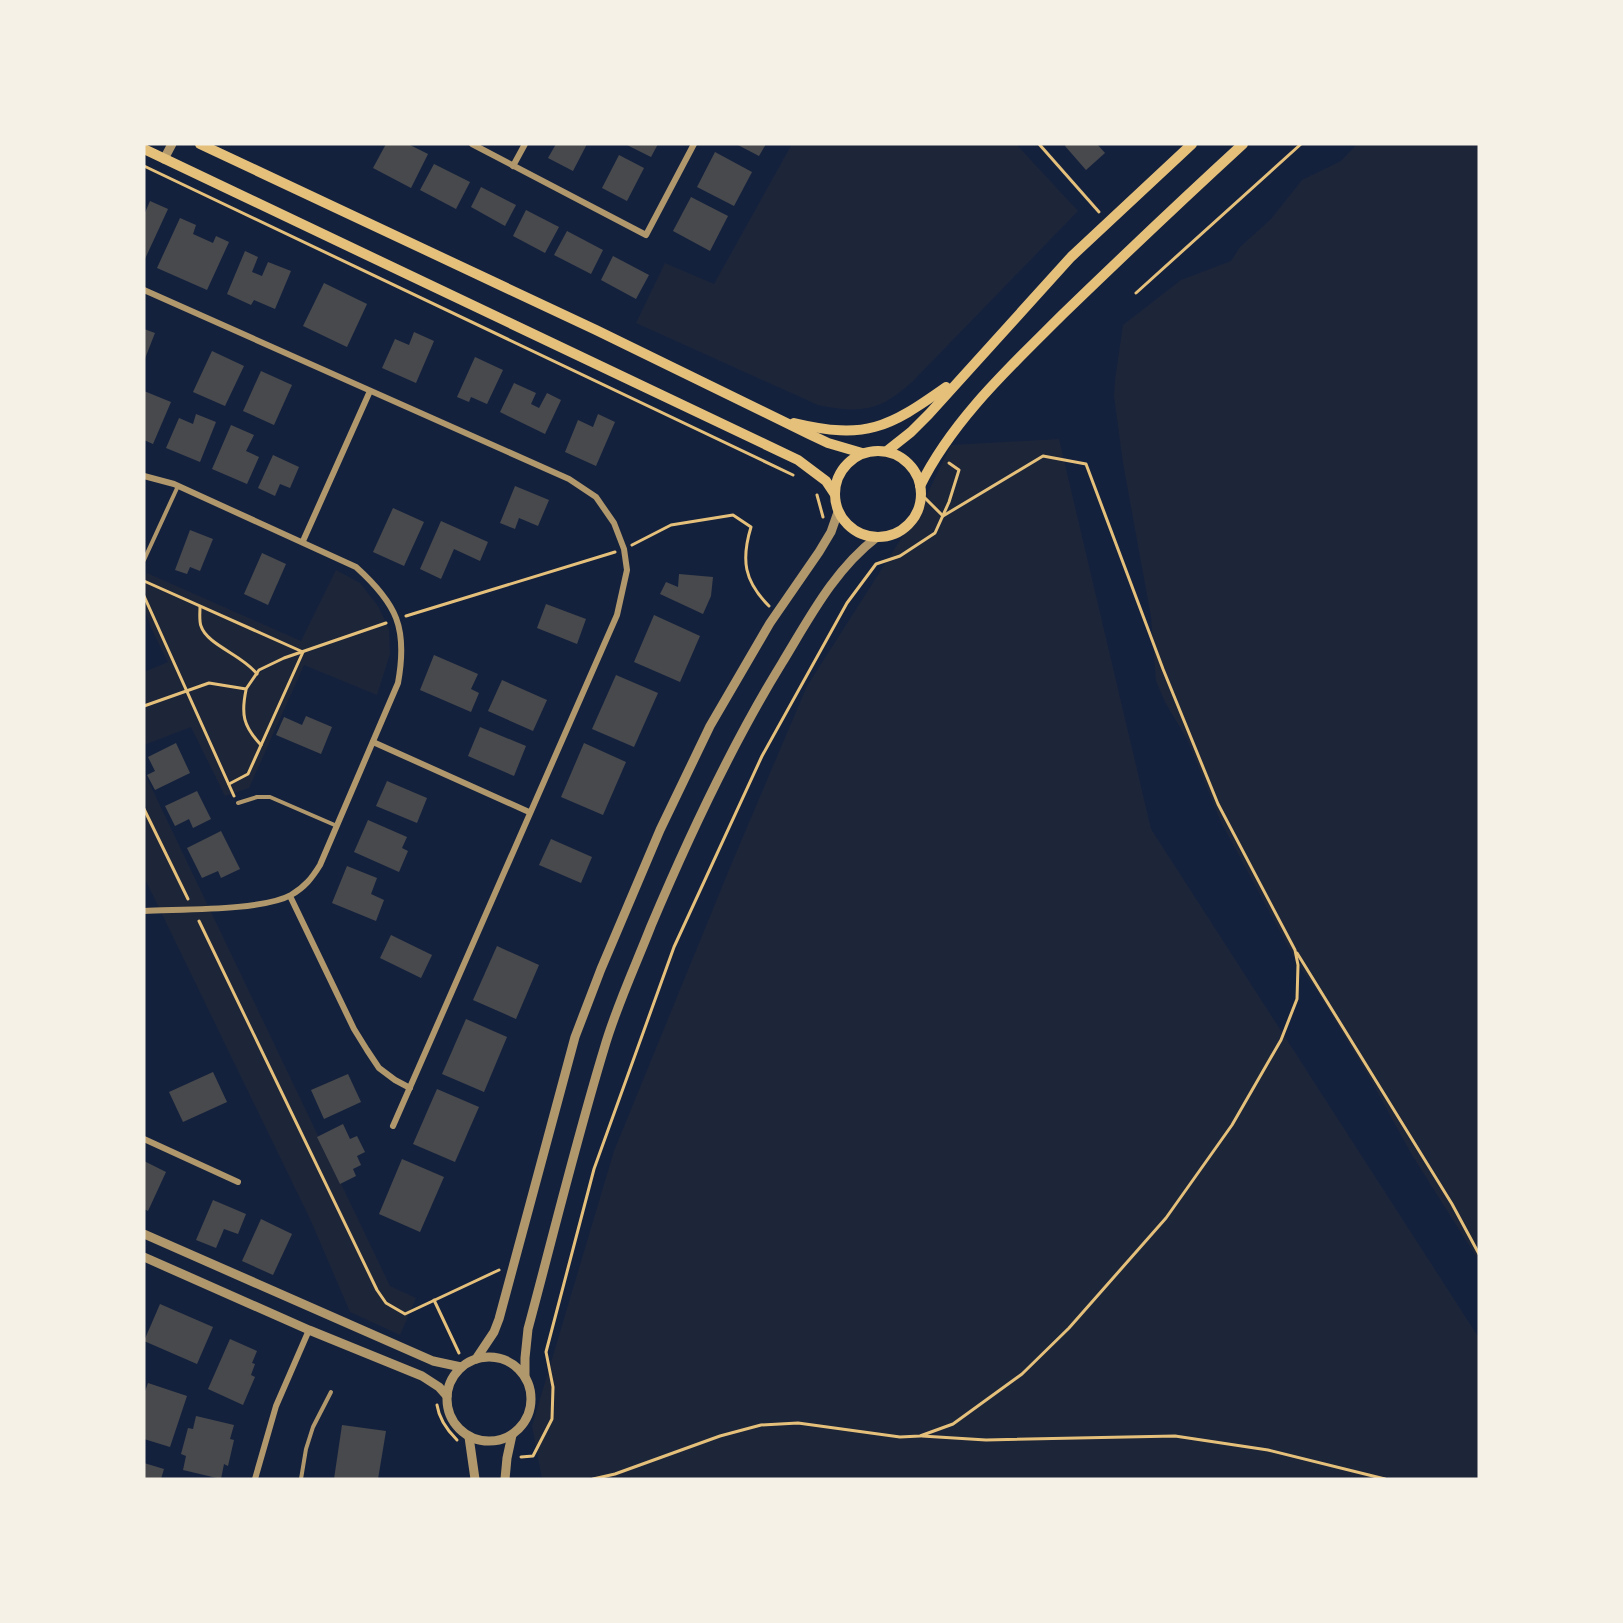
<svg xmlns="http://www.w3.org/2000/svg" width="1623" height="1623" viewBox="0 0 1623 1623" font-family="'IBM Plex Serif',serif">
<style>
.green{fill:#1d2539}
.building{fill:#48494c}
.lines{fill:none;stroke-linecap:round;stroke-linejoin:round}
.path{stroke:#e5c07b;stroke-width:3}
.service{stroke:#b1986c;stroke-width:4}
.minor{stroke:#b1986c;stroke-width:6}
.tertiary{stroke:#b1986c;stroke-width:9}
.secondary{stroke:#e5c07b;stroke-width:10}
</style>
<rect width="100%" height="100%" fill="#14213d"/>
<g class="green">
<path d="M792 144H1016L1078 211 913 381C880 411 862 414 818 405L636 323 665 263 714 284Z"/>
<path d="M1357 144H1479V1261L1412 1155 1368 1075 1316 989 1298 965 1221 822 1187 739 1165 702 1156 681 1151 617 1123 463 1114 396 1115 380 1123 325 1181 280 1231 261 1240 247 1271 219 1302 180 1341 161Z"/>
<path d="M1059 439 1151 829 1479 1338V1479H542L532 1426 614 1151 731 865 807 686 920 509 951 445Z"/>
<path d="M336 570 360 583 378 606 389 629 390 654 377 695 304 665 249 788 225 796 191 727 144 745V672L168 662C156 637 133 601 147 573L301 641Z"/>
<path d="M144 772 390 1286 416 1298 400 1335 350 1312 311 1221 144 877Z"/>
</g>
<g class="building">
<path d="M386 144H408L428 154 411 188 373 168Z"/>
<path d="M556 144H587L573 171 548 158Z"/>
<path d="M625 144H658L651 157Z"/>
<path d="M736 144H766L759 156Z"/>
<path d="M1066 144H1097L1105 153 1086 170 1065 146Z"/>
<path d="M715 152 752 172 734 206 697 187Z"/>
<path d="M619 155 644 168 627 201 602 188Z"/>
<path d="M434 164 470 182 456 209 420 190Z"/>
<path d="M481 187 516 205 505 226 471 207Z"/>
<path d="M691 197 728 216 710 251 673 231Z"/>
<path d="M150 201 168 209 144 261V215Z"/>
<path d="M526 210 559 227 545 253 513 236Z"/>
<path d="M180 218 196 225 193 234 213 243 216 236 229 242 207 290 157 268Z"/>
<path d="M567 231 603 250 591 274 554 255Z"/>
<path d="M245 251 258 257 252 272 262 276 268 262 291 271 275 309 254 300 251 305 227 294Z"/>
<path d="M613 256 649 275 636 299 601 280Z"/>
<path d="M324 283 367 304 347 347 303 326Z"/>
<path d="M144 329 155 333 144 361Z"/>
<path d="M414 332 434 341 416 383 382 368 395 339 409 345Z"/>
<path d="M212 351 244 366 225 406 193 392Z"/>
<path d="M475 357 503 370 487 404 471 397 469 402 457 397Z"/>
<path d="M261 371 292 385 274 425 243 411Z"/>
<path d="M514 383 536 393 531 404 539 408 547 393 561 400 545 434 500 412Z"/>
<path d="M144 391 171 402 153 444 144 440Z"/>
<path d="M196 414 216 422 200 462 166 448 179 418 193 424Z"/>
<path d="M598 414 615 422 596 466 565 452 578 420 593 427Z"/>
<path d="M231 425 254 435 246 451 259 457 247 484 212 469Z"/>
<path d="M273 455 299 467 290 488 280 484 275 496 258 488Z"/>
<path d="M515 486 549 500 538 526 519 518 515 529 500 523Z"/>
<path d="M393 508 424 522 404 566 373 552Z"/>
<path d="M441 521 488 542 480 561 454 549 441 579 420 569Z"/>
<path d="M190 530 213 539 200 571 190 567 187 574 175 570Z"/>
<path d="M262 553 286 564 268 605 244 594Z"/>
<path d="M679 574 713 577 711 596 703 614 660 594 666 582 678 587Z"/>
<path d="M546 604 586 619 577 644 537 628Z"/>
<path d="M654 615 700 636 680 682 634 662Z"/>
<path d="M434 655 478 674 471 689 479 693 471 712 420 690Z"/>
<path d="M616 675 658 693 634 747 592 729Z"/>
<path d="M502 680 547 700 533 731 488 711Z"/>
<path d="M306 716 332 727 321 754 276 735 284 717 302 725Z"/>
<path d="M480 727 526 746 514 776 468 756Z"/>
<path d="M176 743 190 773 155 790 147 775 155 771 148 757Z"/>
<path d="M584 743 626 762 603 815 561 797Z"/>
<path d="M387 781 427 798 417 823 376 806Z"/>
<path d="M197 791 211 819 193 828 189 819 175 826 165 806Z"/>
<path d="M368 820 407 837 402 848 408 851 399 872 354 852Z"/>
<path d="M221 831 240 869 221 878 218 871 202 878 187 848Z"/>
<path d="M551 839 592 857 581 883 539 865Z"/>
<path d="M347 866 377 878 371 894 384 900 376 921 332 903Z"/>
<path d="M391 935 432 955 421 978 380 958Z"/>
<path d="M497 946 539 965 516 1019 473 1000Z"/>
<path d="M466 1019 507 1037 484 1092 442 1074Z"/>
<path d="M213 1072 227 1102 183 1122 169 1092Z"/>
<path d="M348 1074 361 1102 324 1119 311 1090Z"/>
<path d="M437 1089 479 1107 455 1162 413 1144Z"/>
<path d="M343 1124 350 1139 357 1136 365 1152 357 1156 361 1165 353 1169 356 1176 340 1184 317 1137Z"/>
<path d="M402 1159 444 1177 420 1232 379 1214Z"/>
<path d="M144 1161 166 1172 148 1211 144 1209Z"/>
<path d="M213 1200 246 1214 238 1234 224 1229 216 1248 196 1240Z"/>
<path d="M261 1219 292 1234 273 1275 242 1261Z"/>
<path d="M160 1304 213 1327 197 1364 144 1341Z"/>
<path d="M230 1339 257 1351 252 1363 255 1364 251 1375 255 1377 243 1405 208 1389Z"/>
<path d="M148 1383 187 1396 170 1447 144 1439V1394Z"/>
<path d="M196 1416 234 1425 230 1439 234 1440 228 1466 224 1464 221 1479 183 1470 186 1456 181 1454 188 1428 193 1429Z"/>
<path d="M342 1425 386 1431 378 1479H334Z"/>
<path d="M144 1463 164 1469 161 1479H144Z"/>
</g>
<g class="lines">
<g class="path">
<path d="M1039 144 1099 212"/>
<path d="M144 166 793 475"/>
<path d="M1136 293 1301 144"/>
<path d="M817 495 823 517"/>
<path d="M632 545 671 525 733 515 751 527C741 560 744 581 769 606"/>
<path d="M144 581 303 652 248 774 229 784"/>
<path d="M144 596 234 796"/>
<path d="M200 607C200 613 199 621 201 626 207 645 243 655 257 674"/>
<path d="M406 616 615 552"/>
<path d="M246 690C241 714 243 726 261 745"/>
<path d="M144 706 209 683 246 689 259 670 284 658 386 623"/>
<path d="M144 809 188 899"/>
<path d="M199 921 377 1290 386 1303 405 1314 499 1270"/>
<path d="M1297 953 1452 1204 1479 1254"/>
<path d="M434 1300 459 1353"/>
<path d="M437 1405C439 1419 447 1430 457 1440"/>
<path d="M922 1436 986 1440 1175 1436 1268 1450 1385 1479"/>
<path d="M521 1457 533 1456 552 1419 553 1387 546 1352 594 1169 674 947 762 756 847 603 876 564 900 556 935 533 949 502 959 470 949 463"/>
<path d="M593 1479 615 1474 720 1436 761 1425 798 1423 900 1437 920 1436 953 1424 1022 1374 1069 1328 1166 1218 1232 1125 1281 1040 1297 999 1298 965 1295 950 1218 804 1163 669 1086 464 1043 456 943 516 925 498"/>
</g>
<g class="service">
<path d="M144 560 178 486"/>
<path d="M238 803 257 797H270L337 826"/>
<path d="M301 1479 306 1449 313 1427 331 1392"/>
</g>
<g class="minor">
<path d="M472 144 646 235 694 144"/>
<path d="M513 166 525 144"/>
<path d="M144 290 569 479 596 497 614 523 624 549 627 570 617 615 393 1126"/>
<path d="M144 476 174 484 356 567C397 604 408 628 398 683L320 865C312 878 305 887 291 895 262 911 180 909 144 911"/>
<path d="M303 541 370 391"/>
<path d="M373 742 529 812"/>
<path d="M290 896 354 1029 367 1050 379 1068 395 1080 410 1088"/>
<path d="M144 1139 238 1182"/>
<path d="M255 1479 276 1406 309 1330"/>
</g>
<g class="tertiary">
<path d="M164 159 172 144"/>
<path d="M144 1234 433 1361 461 1367"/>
<path d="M144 1257 309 1330 422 1376 439 1387 447 1396"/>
<circle cx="489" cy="1399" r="42"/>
<path d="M476 1359 494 1332 499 1319 575 1037 601 969 660 830 710 726 770 623 819 552 831 532 838 512"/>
<path d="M525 1377V1358L528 1329C553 1236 576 1141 604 1049 616 1007 635 967 651 926 689 836 731 746 782 663 810 617 834 570 877 537"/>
<path d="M469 1437 475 1479"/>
<path d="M505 1479 507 1458 512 1435"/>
</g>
<g class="secondary">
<path d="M200 144 596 330 809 434 828 443 862 453"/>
<path d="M144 149 798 460 826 481 834 493"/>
<path d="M794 423C866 440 888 428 946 387"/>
<circle cx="878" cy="494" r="43"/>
<path d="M887 451 911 432 929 414 1071 257 1192 144"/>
<path d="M920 486C953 419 1011 366 1063 314 1122 257 1182 200 1243 144"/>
</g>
</g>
<rect width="1623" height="1623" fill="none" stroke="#f6f1e7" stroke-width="291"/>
</svg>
